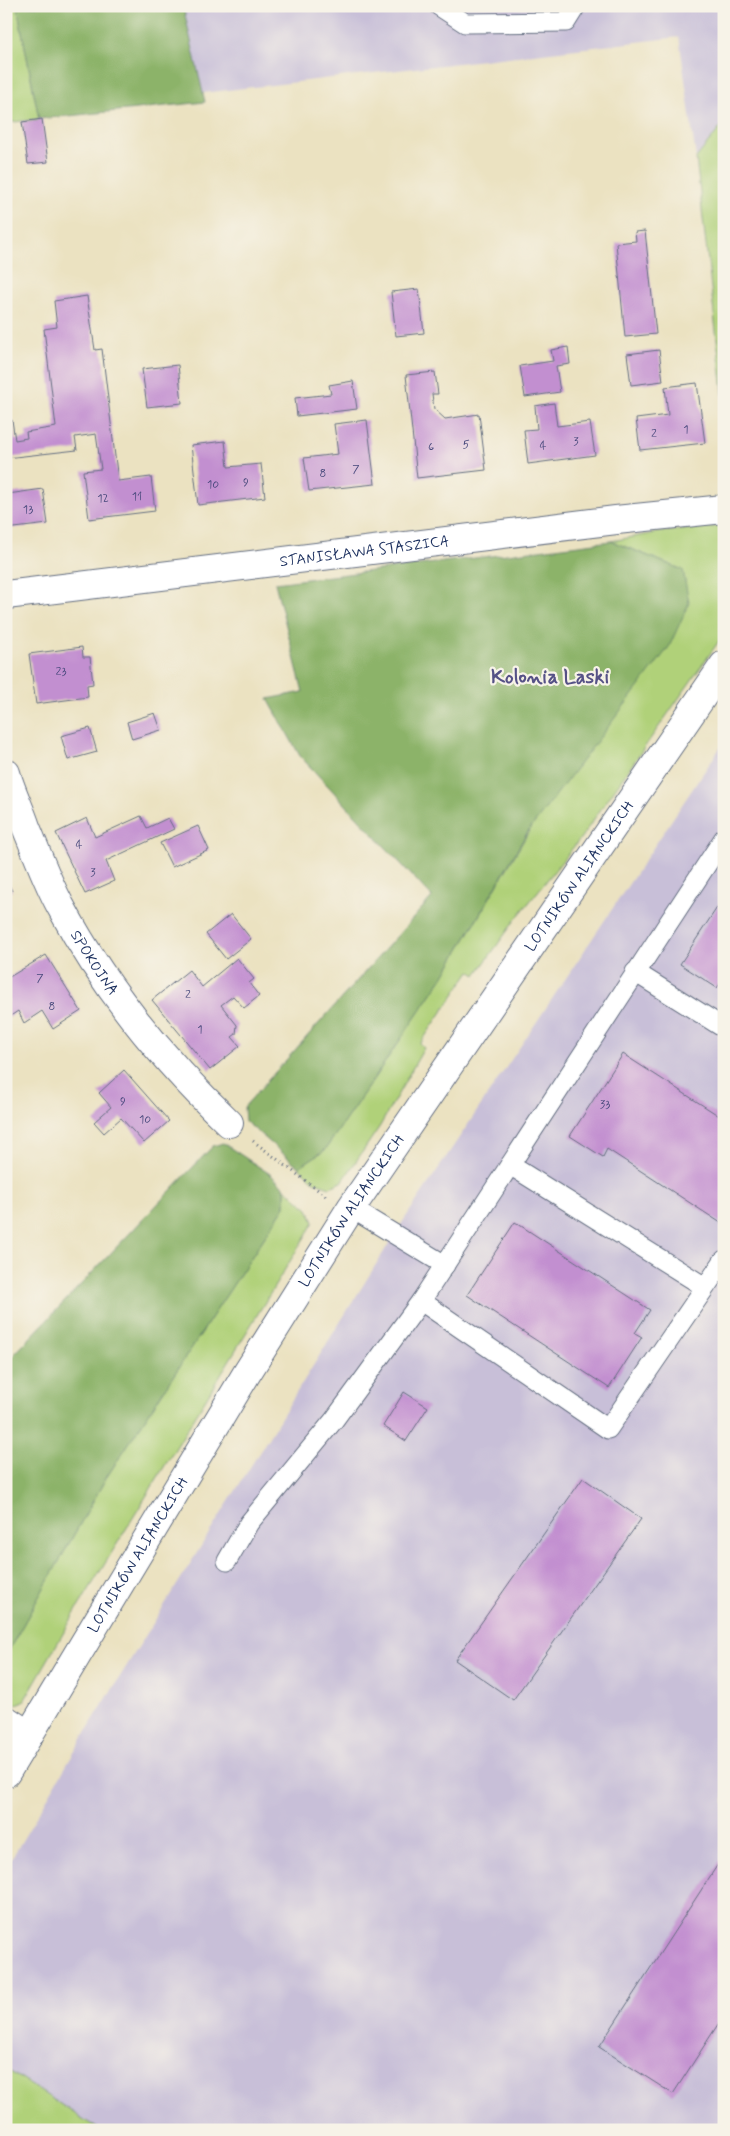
<svg xmlns="http://www.w3.org/2000/svg" width="730" height="2136" viewBox="0 0 730 2136" font-family="Mynerve,sans-serif">
<style>
.industrial{fill:#c8bfd8}
.green{fill:#b0d179;stroke:#66806c}
.forest{fill:#8cb369;stroke:#547164}
.building{fill:#c28fd0}
.lines{fill:none;stroke-linecap:round;stroke-linejoin:round}
.service-casing{stroke:#646e81;stroke-width:21}
.minor-casing{stroke:#646e81;stroke-width:30}
.secondary-casing{stroke:#646e81;stroke-width:30}
.path{stroke:#646e81;stroke-width:3;stroke-dasharray:1 4;stroke-linecap:butt}
.service{stroke:#fff;stroke-width:19}
.minor{stroke:#fff;stroke-width:28}
.secondary{stroke:#fff;stroke-width:28}
.labels{text-anchor:middle;stroke-width:4.5;stroke-linejoin:round;paint-order:stroke}
.number-label{font-size:12px;fill:#45477a}
.street-label{font-size:15px;fill:#1b2f5e;stroke:#f7f3e8}
.district-label{font-size:20px;font-weight:bold;fill:#555186;stroke:#f7f3e8}
</style>
<rect width="100%" height="100%" fill="#f7f3e8"/>
<filter id="ink" filterUnits="userSpaceOnUse"><feTurbulence type="fractalNoise" baseFrequency=".02" numOctaves="2"/><feDisplacementMap in="SourceGraphic" scale="10" xChannelSelector="R" yChannelSelector="G"/><feConvolveMatrix kernelMatrix="1 2 1 2 8 2 1 2 1" color-interpolation-filters="sRGB"/></filter>
<filter id="wash" filterUnits="userSpaceOnUse"><feTurbulence type="fractalNoise" baseFrequency=".0096" numOctaves="4" result="noise"/><feDisplacementMap in="SourceGraphic" scale="20" xChannelSelector="R" yChannelSelector="G"/><feGaussianBlur stdDeviation="1.12" result="paint"/><feColorMatrix in="noise" values="0 0 0 0 0 0 0 0 0 0 0 0 0 0 0 0 0 1.4 0 .05"/><feComposite in="paint" operator="in"/></filter>
<g filter="url(#wash)">
<rect width="100%" height="100%" fill="#ebe2c1"/>
<g class="industrial">
<path d="M183 6H724V123L696 158 679 37 203 93Z"/>
<path d="M724 742V2130H100L6 2069V1868L95 1717 398 1229Z"/>
</g>
<g class="green">
<path d="M6 6H17L39 119 6 123Z"/>
<path d="M724 123V400L696 158Z"/>
<path d="M720 526H724V634L580 839 515 920 476 975 470 971 420 1044 424 1048 380 1126 342 1182 330 1187 315 1182 299 1167 325 1150 443 977 683 570 611 541 661 532Z"/>
<path d="M285 1188 308 1209 314 1222 79 1606 24 1701 15 1705 6 1702V1655L106 1478 285 1206Z"/>
<path d="M6 2069 100 2130H6Z"/>
</g>
<g class="forest">
<path d="M17 6H183L205 102 39 119Z"/>
<path d="M611 541 683 570 689 603 669 647 527 833 443 977 325 1150 299 1167 245 1121 244 1107 432 897 300 756 268 699 303 692 275 583Z"/>
<path d="M223 1143 270 1174 285 1188V1206L106 1478 6 1655V1363L213 1146Z"/>
</g>
<g id="blocks">
<g class="building">
<path d="M42 119 48 162 28 164 22 122Z"/>
<path d="M645 231 656 334 625 337 616 243 636 241 635 232Z"/>
<path d="M419 289 424 333 396 336 391 292Z"/>
<path d="M87 296 95 350 102 349 118 481 151 477 155 511 89 519 83 471 101 469 96 434 75 437 77 450 6 458V421L12 420 15 440 27 438 26 432 56 427 44 329 57 327 54 301Z"/>
<path d="M568 347 570 364 556 366 560 392 525 397 520 366 553 361 551 350Z"/>
<path d="M659 350 663 381 631 385 627 354Z"/>
<path d="M178 365 182 403 147 407 142 369Z"/>
<path d="M435 372 438 394H432L434 409 445 419 479 414 486 470 417 478 406 375Z"/>
<path d="M353 381 357 409 297 416 295 398 331 394 329 385Z"/>
<path d="M697 383 705 443 640 450 636 419 668 415 665 387Z"/>
<path d="M554 403 557 426 590 422 595 455 528 464 524 430 537 429 535 406Z"/>
<path d="M367 420 375 484 309 491 304 458 338 454 334 424Z"/>
<path d="M225 441 228 467 261 464 265 497 198 505 191 445Z"/>
<path d="M8 487V494L43 489 48 524 6 529Z"/>
<path d="M82 647 83 657H90L93 684 87 685 88 697 36 704 29 654Z"/>
<path d="M155 713 161 730 132 739 127 722Z"/>
<path d="M90 728 97 752 68 760 61 736Z"/>
<path d="M141 816 147 828 168 818 174 829 106 861 114 881 85 894 56 833 87 818 95 837Z"/>
<path d="M198 826 209 850 172 867 160 843Z"/>
<path d="M6 878 12 891 6 893Z"/>
<path d="M724 897V978L717 988 680 964Z"/>
<path d="M231 914 251 939 226 959 206 934Z"/>
<path d="M46 955 81 1011 53 1029 42 1011 24 1023 18 1011 6 1019V1003L9 1001 6 998V979Z"/>
<path d="M237 958 254 979 249 983 259 996 244 1008 233 996 221 1005 237 1025 236 1034 232 1037 240 1046 210 1070 152 1000 189 970 202 987Z"/>
<path d="M623 1054 724 1119V1225L607 1149 603 1157 570 1136Z"/>
<path d="M124 1070 169 1121 144 1143 121 1118 104 1133 94 1122 111 1107 99 1093Z"/>
<path d="M515 1222 650 1310 635 1333 642 1337 609 1388 467 1295Z"/>
<path d="M404 1392 428 1407 406 1441 383 1426Z"/>
<path d="M583 1478 641 1519 513 1700 455 1660Z"/>
<path d="M724 1855V2015L673 2094 599 2047Z"/>
</g>
</g>
</g>
<g filter="url(#ink)">
<use href="#blocks" fill-opacity="0" stroke="#646e81" stroke-width="1"/>
<g class="lines">
<defs>
<g id="service">
<path d="M439 6 465 23 566 22 576 6"/>
<path d="M635 972 724 1028"/>
<path d="M510 1165 705 1287"/>
<path d="M351 1208 445 1265"/>
<path d="M421 1301 608 1429 724 1260"/>
<path d="M227 1561 249 1523 334 1420 421 1301 724 838"/>
</g>
<g id="minor">
<path id="s1" d="M6 595 616 520 724 509"/>
<path id="s2" d="M6 773C11 791 20 809 26 827 37 853 47 882 61 907 104 988 163 1060 229 1123"/>
<path d="M6 1720 29 1735"/>
</g>
<g id="secondary">
<path id="s3" d="M6 1773 247 1373 351 1208 724 665"/>
</g>
</defs>
<use href="#service" class="service-casing"/>
<use href="#minor" class="minor-casing"/>
<use href="#secondary" class="secondary-casing"/>
<path class="path" d="M253 1141 326 1196"/>
<use href="#service" class="service"/>
<use href="#minor" class="minor"/>
<use href="#secondary" class="secondary"/>
</g>
</g>
<g class="labels">
<g class="number-label">
<text x="686" y="433">1</text>
<text x="654" y="437">2</text>
<text x="576" y="445">3</text>
<text x="466" y="448">5</text>
<text x="543" y="449">4</text>
<text x="431" y="450">6</text>
<text x="356" y="473">7</text>
<text x="323" y="477">8</text>
<text x="246" y="486">9</text>
<text x="213" y="488">10</text>
<text x="137" y="500">11</text>
<text x="103" y="502">12</text>
<text x="28" y="513">13</text>
<text x="61" y="675">23</text>
<text x="79" y="848">4</text>
<text x="93" y="876">3</text>
<text x="40" y="982">7</text>
<text x="188" y="998">2</text>
<text x="52" y="1010">8</text>
<text x="200" y="1033">1</text>
<text x="123" y="1105">9</text>
<text x="605" y="1108">33</text>
<text x="145" y="1123">10</text>
</g>
<g class="street-label">
<text dy="5" stroke="none"><textPath href="#s1" startOffset="361">STANISŁAWA STASZICA</textPath></text>
<text dy="5" stroke="none"><textPath href="#s3" startOffset="1065">LOTNIKÓW ALIANCKICH</textPath></text>
<text dy="5" stroke="none"><textPath href="#s2" startOffset="210">SPOKOJNA</textPath></text>
<text dy="5" stroke="none"><textPath href="#s3" startOffset="660">LOTNIKÓW ALIANCKICH</textPath></text>
<text dy="5" stroke="none"><textPath href="#s3" startOffset="255">LOTNIKÓW ALIANCKICH</textPath></text>
</g>
<g class="district-label">
<text x="550" y="683">Kolonia Laski</text>
</g>
</g>
<rect width="730" height="2136" fill="none" stroke="#f7f3e8" stroke-width="25"/>
</svg>
